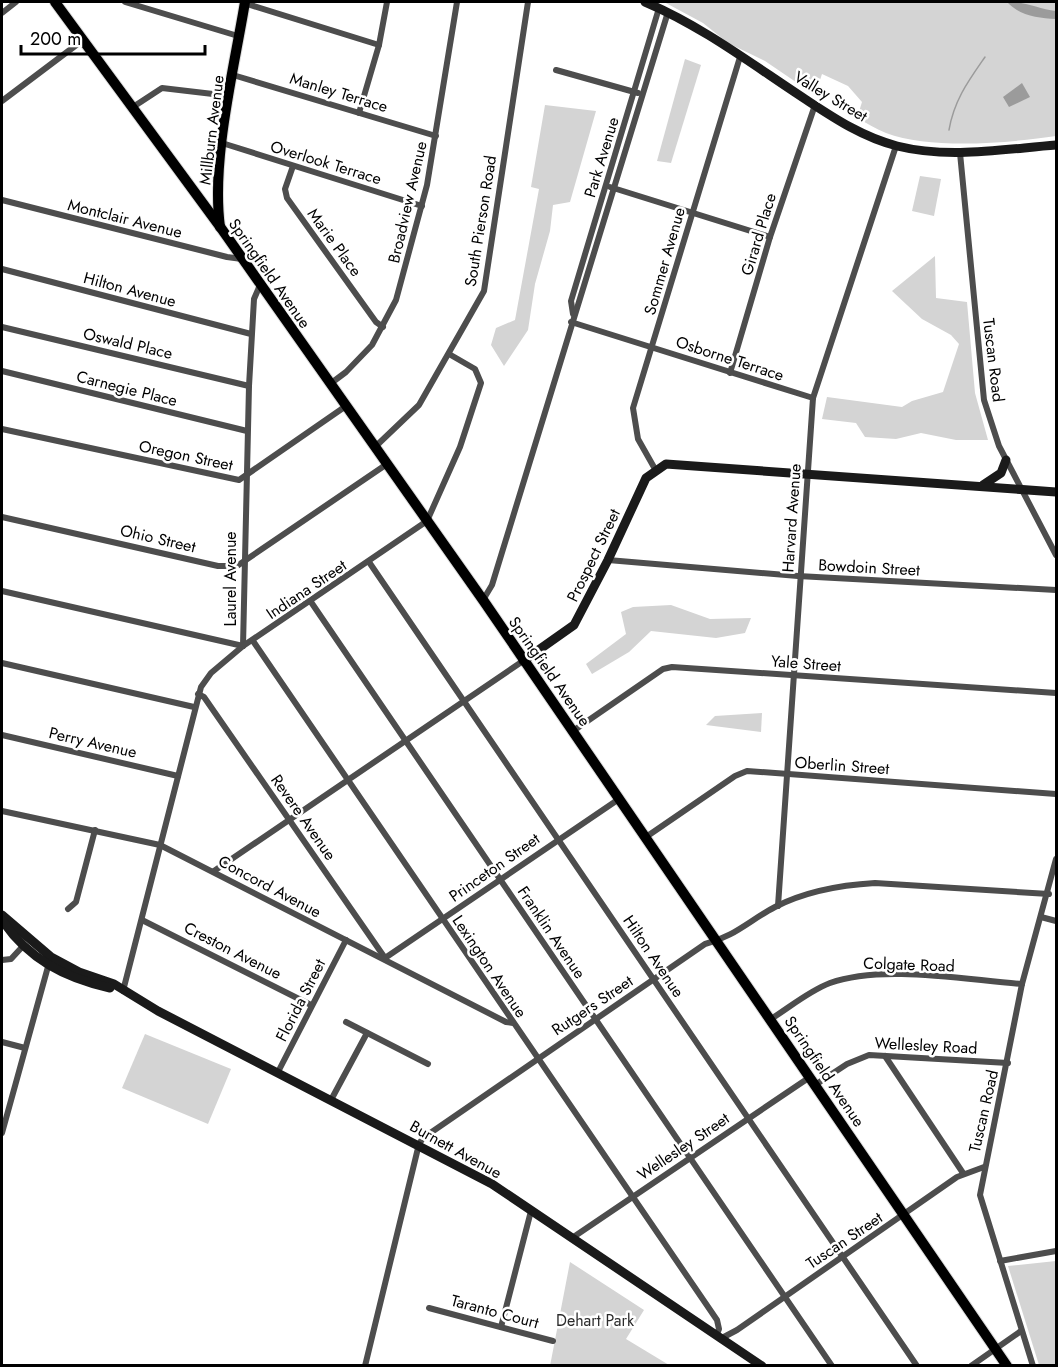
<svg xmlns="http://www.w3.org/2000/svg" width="1058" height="1367" viewBox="0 0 1058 1367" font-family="Jost,sans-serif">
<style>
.green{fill:#d4d4d4}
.water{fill:#9b9b9b}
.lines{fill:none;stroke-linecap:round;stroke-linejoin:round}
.stream{stroke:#9b9b9b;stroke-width:1.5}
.primary-casing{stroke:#dbdbdb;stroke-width:12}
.street{stroke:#4d4d4d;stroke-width:6}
.secondary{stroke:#1a1a1a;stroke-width:9}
.primary{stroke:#000;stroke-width:10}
.labels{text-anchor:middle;stroke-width:5;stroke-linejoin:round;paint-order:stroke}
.street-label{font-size:16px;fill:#000;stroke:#fff}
.park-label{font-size:16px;fill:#2b2b2b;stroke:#fff}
</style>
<rect width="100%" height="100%" fill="#fff"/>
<g class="green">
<path d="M664 2H1056V136C1009 143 931 150 886 133 876 129 867 123 857 118L862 102 848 86 822 74 815 95 765 61 728 43 703 23Z"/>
<path d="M685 59 701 65 671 163 657 161Z"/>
<path d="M545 105 596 111 570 202 553 205 550 231 535 284 528 330 504 366 491 345 496 328 515 320 539 189 531 187Z"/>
<path d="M920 176 941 179 934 216 912 211Z"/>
<path d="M935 256 936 298 967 302 975 393 988 440H956L921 433 896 439 865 437 856 423 822 419 827 397 902 407 912 401 943 392 959 344 951 335 922 319 892 291Z"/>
<path d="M671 605 710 619 751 618 745 633 716 638 651 631 629 652 592 674 586 664 626 634 621 612 633 607Z"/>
<path d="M762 713 761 732 706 725 715 716Z"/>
<path d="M145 1034 231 1069 208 1124 122 1088Z"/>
<path d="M1056 1261V1365H1039L1008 1266Z"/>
<path d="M570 1262 644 1310 626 1339 669 1365 550 1366Z"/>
</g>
<g class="water">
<path d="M1007 2C1024 1 1039 9 1056 11V19C1038 18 1020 16 1007 2Z"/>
<path d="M1022 83 1030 97 1009 107 1003 97Z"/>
</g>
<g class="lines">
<path class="stream" d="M949 130C954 100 969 80 985 57"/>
<defs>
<g id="primary">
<path d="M55 2 221 228 483 600 1007 1366"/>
<path d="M220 227C211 160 234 69 245 2"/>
</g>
</defs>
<use href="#primary" class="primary-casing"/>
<g class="street">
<path d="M125 2 238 36"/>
<path d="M244 3 379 45"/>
<path d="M2 13 16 2"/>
<path d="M556 70 638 93"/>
<path d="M233 75 436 136"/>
<path d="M2 101 83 40"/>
<path d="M133 107 162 88 230 96"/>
<path d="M359 113 379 45 387 2"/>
<path d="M222 143 422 206"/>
<path d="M960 153 984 400 999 446 1056 555"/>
<path d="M293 166 285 189 287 198 376 322 383 327"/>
<path d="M610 187 770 237"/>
<path d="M2 200 227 257 242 259"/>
<path d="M2 269 251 334"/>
<path d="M573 314 571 301 659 8"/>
<path d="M571 322 813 398"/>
<path d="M2 327 249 386"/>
<path d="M2 371 247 431"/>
<path d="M730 373 770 237 815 105"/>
<path d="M330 384 346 372 372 345 396 300 427 185 457 2"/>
<path d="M2 429 239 480 346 406"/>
<path d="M375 447 419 405 484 291 528 2"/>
<path d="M655 469 638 439 633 408 740 57"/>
<path d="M2 517 218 566H237L387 464"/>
<path d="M608 560 798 576 1056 590"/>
<path d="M369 562 917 1366"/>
<path d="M2 591 243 646"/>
<path d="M483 600 492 585 668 12"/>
<path d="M311 602 832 1366"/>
<path d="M253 641 717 1320 719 1329 716 1336"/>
<path d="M243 646 249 386 254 299 260 285"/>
<path d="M2 663 194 707"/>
<path d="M198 694 204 697 385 958 619 799"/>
<path d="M573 731 663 669 672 667 1056 693"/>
<path d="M2 735 178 776"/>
<path d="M2 811 160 845 506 1022 513 1023"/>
<path d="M646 837 735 776 747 771 1056 794"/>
<path d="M214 871 523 661"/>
<path d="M778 906 813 398 896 146"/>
<path d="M68 909 76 902 95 830"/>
<path d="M1041 917 1056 921"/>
<path d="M142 920 311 1005"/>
<path d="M2 960 11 959 23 946"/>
<path d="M123 991 201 687 211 673 243 646 427 521 460 447 481 383 475 369 449 354"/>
<path d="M771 1019C790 1007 809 991 830 983 882 964 966 980 1022 984"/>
<path d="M346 1022 428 1064"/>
<path d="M2 1042 25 1048"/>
<path d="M885 1056 963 1173"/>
<path d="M278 1072 346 940"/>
<path d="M815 1085 847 1064 869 1055 1008 1063"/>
<path d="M331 1100 367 1033"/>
<path d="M2 1133 49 963"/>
<path d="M572 1238 810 1077"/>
<path d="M1000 1261 1056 1251"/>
<path d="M429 1308 553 1341"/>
<path d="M501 1327 531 1211"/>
<path d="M720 1339 737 1330 957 1177 984 1167"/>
<path d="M365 1366 419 1144 423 1138 705 944C734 937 750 920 775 907 806 891 841 885 875 883L1049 894"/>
<path d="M971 1366 1021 1331"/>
<path d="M1033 1366 980 1195 1022 984 1056 859"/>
</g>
<g class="secondary">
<path d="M645 2C702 26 753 65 805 99 834 118 862 137 897 146 949 159 1004 149 1056 145"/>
<path d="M983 485 1001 473 1006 460"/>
<path d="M523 661 574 625 608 560 646 478 666 464 1056 492"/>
<path d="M2 915 51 957 79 972 114 984 158 1011 492 1184 762 1366"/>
<path d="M2 920C28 959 65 978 110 988"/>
</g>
<use href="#primary" class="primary"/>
</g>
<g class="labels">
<g class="street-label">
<text transform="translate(339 92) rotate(17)" y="6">Manley Terrace</text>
<text transform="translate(831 96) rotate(31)" y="6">Valley Street</text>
<text transform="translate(211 130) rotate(-83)" y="6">Millburn Avenue</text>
<text transform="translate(601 157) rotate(-73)" y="6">Park Avenue</text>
<text transform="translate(326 162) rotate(17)" y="6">Overlook Terrace</text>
<text transform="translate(407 202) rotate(-77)" y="6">Broadview Avenue</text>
<text transform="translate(125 218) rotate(14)" y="6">Montclair Avenue</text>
<text transform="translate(480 221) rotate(-81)" y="6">South Pierson Road</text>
<text transform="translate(758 234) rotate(-73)" y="6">Girard Place</text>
<text transform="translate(335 242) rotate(54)" y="6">Marie Place</text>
<text transform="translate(664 261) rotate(-74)" y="6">Sommer Avenue</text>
<text transform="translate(270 273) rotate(55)" y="6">Springfield Avenue</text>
<text transform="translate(130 289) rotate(15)" y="6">Hilton Avenue</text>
<text transform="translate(128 343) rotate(13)" y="6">Oswald Place</text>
<text transform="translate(730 358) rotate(18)" y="6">Osborne Terrace</text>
<text transform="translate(994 360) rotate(83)" y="6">Tuscan Road</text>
<text transform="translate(127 388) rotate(14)" y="6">Carnegie Place</text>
<text transform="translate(186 455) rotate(12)" y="6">Oregon Street</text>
<text transform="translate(791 518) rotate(-86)" y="6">Harvard Avenue</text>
<text transform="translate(158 538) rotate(13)" y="6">Ohio Street</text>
<text transform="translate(593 555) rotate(-64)" y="6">Prospect Street</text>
<text transform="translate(869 567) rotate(3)" y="6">Bowdoin Street</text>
<text transform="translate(230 579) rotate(-90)" y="6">Laurel Avenue</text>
<text transform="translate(306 589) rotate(-34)" y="6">Indiana Street</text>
<text transform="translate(806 663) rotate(4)" y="6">Yale Street</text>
<text transform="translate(550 671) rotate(55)" y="6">Springfield Avenue</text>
<text transform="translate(93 742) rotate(13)" y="6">Perry Avenue</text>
<text transform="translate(842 765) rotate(4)" y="6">Oberlin Street</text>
<text transform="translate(304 817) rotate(55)" y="6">Revere Avenue</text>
<text transform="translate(494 867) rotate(-35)" y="6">Princeton Street</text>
<text transform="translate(270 886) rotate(28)" y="6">Concord Avenue</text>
<text transform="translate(552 932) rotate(56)" y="6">Franklin Avenue</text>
<text transform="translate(233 950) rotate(27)" y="6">Creston Avenue</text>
<text transform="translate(654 956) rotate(56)" y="6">Hilton Avenue</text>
<text transform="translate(909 964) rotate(2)" y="6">Colgate Road</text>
<text transform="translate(490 966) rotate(56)" y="6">Lexington Avenue</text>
<text transform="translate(300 1000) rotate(-63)" y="6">Florida Street</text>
<text transform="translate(592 1005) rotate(-34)" y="6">Rutgers Street</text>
<text transform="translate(926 1045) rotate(3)" y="6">Wellesley Road</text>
<text transform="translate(825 1071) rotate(56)" y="6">Springfield Avenue</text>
<text transform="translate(983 1111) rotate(-77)" y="6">Tuscan Road</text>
<text transform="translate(683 1146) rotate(-34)" y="6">Wellesley Street</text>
<text transform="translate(456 1149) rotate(29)" y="6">Burnett Avenue</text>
<text transform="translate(844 1240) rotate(-34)" y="6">Tuscan Street</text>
<text transform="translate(495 1311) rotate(15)" y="6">Taranto Court</text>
</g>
<g class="park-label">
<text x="595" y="1326">Dehart Park</text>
</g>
</g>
<rect width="1058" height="1367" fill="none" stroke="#000000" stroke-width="6"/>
<path d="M21 45v9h184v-9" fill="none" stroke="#000000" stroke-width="3"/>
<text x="30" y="45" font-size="18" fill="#000000" stroke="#ffffff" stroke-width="4.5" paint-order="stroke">200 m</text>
</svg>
